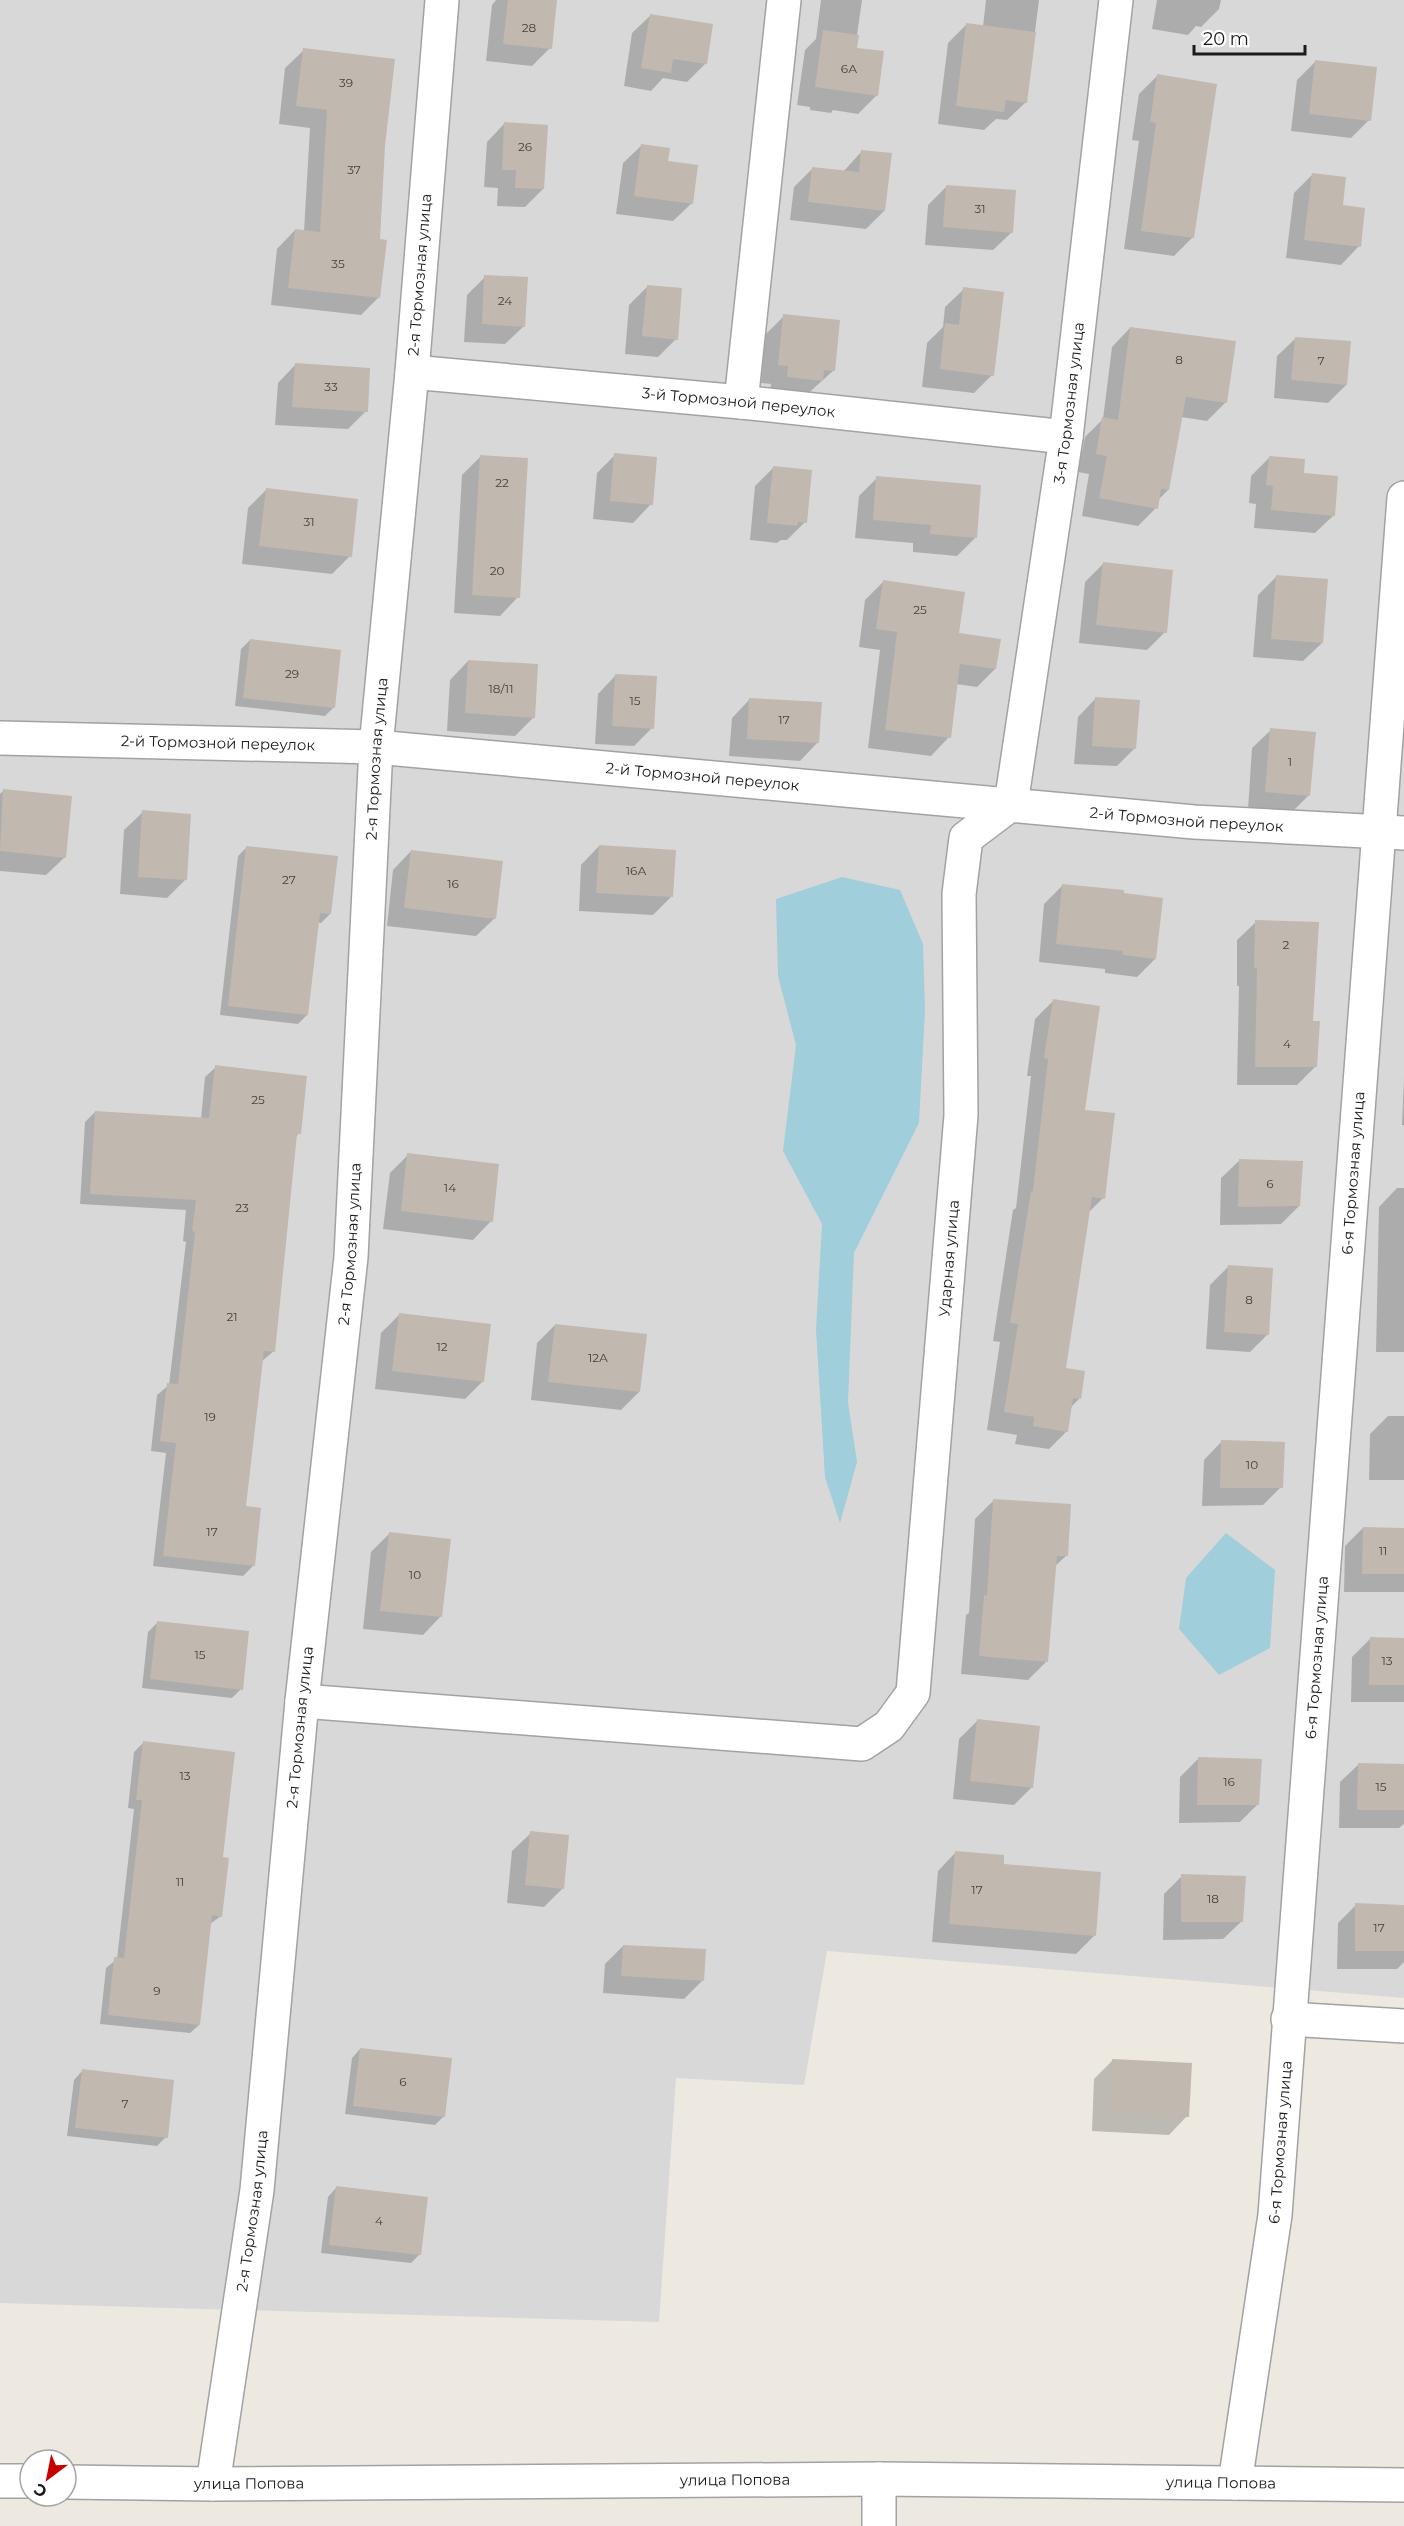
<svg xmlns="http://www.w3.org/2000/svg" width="1404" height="2526" viewBox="0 0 1404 2526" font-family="Montserrat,sans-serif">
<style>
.residential{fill:#d9d8d8}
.water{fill:#a0cedb}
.shadow{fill:#0003}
.building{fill:#c1b8b0}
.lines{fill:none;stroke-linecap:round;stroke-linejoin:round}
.minor-casing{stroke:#a2a2a2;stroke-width:36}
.minor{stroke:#fff;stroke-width:33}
.labels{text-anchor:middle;stroke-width:6;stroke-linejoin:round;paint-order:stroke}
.number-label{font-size:12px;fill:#444240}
.street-label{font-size:15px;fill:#1b1b1b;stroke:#fff}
</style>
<rect width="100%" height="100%" fill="#ede8e0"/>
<path class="residential" d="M0 0H1404V1998L827 1951 804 2085 676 2078 659 2322 0 2303Z"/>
<g class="water">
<path d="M842 877 900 890 923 944 925 1010 919 1123 854 1253 848 1402 857 1462 840 1523 825 1477 816 1330 822 1224 783 1151 796 1045 778 976 776 899Z"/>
<path d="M1226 1533 1275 1570 1270 1648 1219 1675 1179 1629 1186 1578Z"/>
</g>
<g class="shadow">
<path d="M496 0H555L550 48 532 66 486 61 492 5Z"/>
<path d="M821 0H862L855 49 876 96 858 114 833 110 831 113 810 110V107L797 105 805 50 816 39Z"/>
<path d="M986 0H1039L1026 102 1007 120 996 119 984 130 938 124 948 43 966 25 983 27Z"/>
<path d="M1157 0H1221L1219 9 1201 27 1196 26 1188 35 1152 29Z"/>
<path d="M651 15 706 63 687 82 663 78 651 91 624 86 632 33Z"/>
<path d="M304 50 384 146 378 240 379 297 361 315 271 305 277 249 295 230 304 231 310 128 279 124 285 68Z"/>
<path d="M1316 61 1369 120 1351 138 1291 131 1297 80Z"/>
<path d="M1157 76 1192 238 1174 256 1124 249 1139 141 1132 140 1139 94Z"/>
<path d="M505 123 543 189 525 207 497 206 498 188 484 187 487 142Z"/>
<path d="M642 145 667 162 692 203 673 221 616 214 623 163Z"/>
<path d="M862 151 884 211 866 229 790 220 794 187 812 169 843 172Z"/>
<path d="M1312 175 1341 206 1359 246 1341 265 1286 258 1294 193Z"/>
<path d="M947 186 1012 232 993 250 925 245 928 205Z"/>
<path d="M485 277 524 326 505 344 464 342 467 295Z"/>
<path d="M647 287 676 339 658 357 625 354 629 305Z"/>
<path d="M964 289 992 375 974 393 922 387 927 343 943 327 945 307Z"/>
<path d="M784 316 834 370 803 398 770 395 771 384 761 383 766 334Z"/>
<path d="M1130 328 1226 402 1207 421 1181 417 1168 490 1158 500 1156 508 1138 526 1082 516 1089 474 1078 472 1085 437 1103 419 1112 347Z"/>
<path d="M1296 338 1346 385 1328 403 1274 398 1277 356Z"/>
<path d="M296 364 366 411 348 429 275 425 278 383Z"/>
<path d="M615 455 651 504 633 523 593 519 597 473Z"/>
<path d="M481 456 518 597 500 616 454 613 462 475Z"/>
<path d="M1269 458 1303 474 1334 515 1315 533 1254 528 1256 504 1249 503 1251 476Z"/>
<path d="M774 467 805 522 787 540H781L777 543 750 540 755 486Z"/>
<path d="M877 478 975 538 957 556 913 552V543L855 538 859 496Z"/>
<path d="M266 490 350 556 332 574 242 564 248 508Z"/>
<path d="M1103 564 1165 632 1147 650 1079 643 1085 582Z"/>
<path d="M1276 577 1322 643 1303 661 1253 657 1258 595Z"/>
<path d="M883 582 957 634 995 669 977 687 956 684 949 737 931 756 868 748 880 650 859 647 865 600Z"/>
<path d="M250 640 334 707 325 716 235 706 241 649Z"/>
<path d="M468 661 534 717 515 736 447 731 450 680Z"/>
<path d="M616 675 652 728 634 746 595 744 598 694Z"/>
<path d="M1096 698 1135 748 1117 766 1074 764 1078 717Z"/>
<path d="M750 699 818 742 800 761 729 756 732 718Z"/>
<path d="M1271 730 1309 795 1291 813 1248 810 1252 748Z"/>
<path d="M4 790 65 857 46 875 0 871V794Z"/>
<path d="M143 812 185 880 167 898 120 894 124 830Z"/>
<path d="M599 846 671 897 653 915 579 911 581 865Z"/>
<path d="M247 847 330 914 321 923 317 922 307 1015 298 1024 220 1015 238 856Z"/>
<path d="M411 851 495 918 476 936 387 926 393 870Z"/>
<path d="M1063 885 1155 959 1137 977 1105 973V969L1039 962 1044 904Z"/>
<path d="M1256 922 1311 1023 1316 1066 1297 1085H1237L1239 986H1237V940Z"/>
<path d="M1053 1001 1084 1111 1103 1198 1088 1213 1064 1369 1080 1398 1070 1408 1067 1431 1049 1449 1015 1444 1017 1435 987 1430 1000 1342 993 1341 1013 1210 1016 1208 1031 1076H1027L1035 1019Z"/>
<path d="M216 1067 299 1133 295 1138 274 1351 262 1361 244 1508 253 1566 243 1576 153 1566 166 1453 151 1451 157 1395 169 1385 186 1242 183 1241 186 1210 80 1204 85 1122 95 1112 201 1119 205 1077Z"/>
<path d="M1404 1078V1125H1402Z"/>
<path d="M408 1155 491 1221 473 1240 383 1229 390 1173Z"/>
<path d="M1240 1160 1299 1206 1281 1224 1220 1225 1221 1178Z"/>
<path d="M1397 1188H1404V1352H1376L1379 1207Z"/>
<path d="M1228 1267 1268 1334 1250 1352 1206 1349 1210 1285Z"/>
<path d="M399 1315 483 1381 465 1399 375 1389 381 1333Z"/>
<path d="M555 1325 639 1392 621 1410 531 1400 537 1343Z"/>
<path d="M1388 1416H1404V1480H1369L1370 1434Z"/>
<path d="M1222 1441 1281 1487 1263 1505 1202 1506 1204 1460Z"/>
<path d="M993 1501 1066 1556 1054 1567 1046 1662 1028 1680 961 1674 966 1615 969 1613 975 1519Z"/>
<path d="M1363 1528 1404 1529V1592H1344L1345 1546Z"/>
<path d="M389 1534 441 1616 423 1635 363 1629 371 1552Z"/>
<path d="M157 1623 241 1689 232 1698 142 1688 148 1632Z"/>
<path d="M1370 1639 1404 1640V1702H1351L1352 1657Z"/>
<path d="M977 1721 1032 1787 1014 1805 953 1799 959 1739Z"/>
<path d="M143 1743 221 1859V1916L210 1924 199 2025 190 2033 100 2024 106 1968 117 1959 134 1809 128 1808 134 1752Z"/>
<path d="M1198 1759 1258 1804 1240 1822 1179 1823 1180 1777Z"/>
<path d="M1359 1764 1404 1765V1824L1399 1828H1339L1340 1782Z"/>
<path d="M531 1833 562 1889 544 1907 507 1903 512 1851Z"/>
<path d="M956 1852 1094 1936 1076 1954 932 1942 938 1871Z"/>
<path d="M1182 1876 1242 1921 1223 1939 1163 1940 1164 1894Z"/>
<path d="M1356 1905 1404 1906V1962L1397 1969H1337L1338 1923Z"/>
<path d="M623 1946 703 1980 684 1999 603 1993 605 1964Z"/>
<path d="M360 2049 444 2116 435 2125 345 2114 352 2058Z"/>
<path d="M1113 2060 1187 2116 1169 2135 1092 2131 1094 2079Z"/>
<path d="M82 2071 166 2137 157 2146 67 2136 74 2080Z"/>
<path d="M336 2188 420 2254 411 2263 321 2253 328 2197Z"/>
</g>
<g class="building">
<path d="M508 0H557L552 49 503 44Z"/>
<path d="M650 14 713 24 707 64 673 59 671 73 641 68Z"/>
<path d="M966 23 1036 32 1027 103 1006 100 1004 112 956 106Z"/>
<path d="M823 30 859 35 857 48 884 51 878 96 815 87Z"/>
<path d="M303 48 395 59 385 146 380 239 387 240 380 298 288 288 295 229 320 232 327 110 296 106Z"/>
<path d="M1315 60 1377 67 1371 121 1309 114Z"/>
<path d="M1157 74 1217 84 1194 238 1141 231 1156 123 1150 122Z"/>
<path d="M504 122 548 125 544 189 515 188 516 170H502Z"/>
<path d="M641 144 670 148 668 161 698 165 693 204 634 196Z"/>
<path d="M861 150 892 153 885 211 808 202 812 167 859 172Z"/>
<path d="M1312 173 1346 177 1343 205 1365 208 1361 247 1304 240Z"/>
<path d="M946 185 1016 190 1013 233 943 227Z"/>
<path d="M484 275 528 277 525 327 482 324Z"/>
<path d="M647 285 682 288 678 340 642 336Z"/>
<path d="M963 287 1004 292 994 376 940 369 945 323 959 325Z"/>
<path d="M783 314 840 320 835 371 824 370 823 381 787 377 788 366 778 365Z"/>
<path d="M1130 327 1236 341 1227 403 1186 397 1169 490 1161 489 1158 509 1099 498 1107 456 1096 454 1102 417 1118 420Z"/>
<path d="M1295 337 1351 341 1347 385 1291 380Z"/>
<path d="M295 363 370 368 368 412 292 407Z"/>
<path d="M614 453 657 457 653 505 610 501Z"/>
<path d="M480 455 528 458 520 598 472 595Z"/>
<path d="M1269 456 1305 459 1304 473 1338 476 1335 516 1271 510 1273 486 1266 485Z"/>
<path d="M773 466 812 470 807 523 798 522 797 526 767 523Z"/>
<path d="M876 476 981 485 977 538 930 534 931 525 873 520Z"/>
<path d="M266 488 358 499 352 557 259 546Z"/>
<path d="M1103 562 1173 570 1167 633 1096 625Z"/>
<path d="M1276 575 1328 579 1323 643 1271 639Z"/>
<path d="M883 580 965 592 959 633 1001 639 996 669 960 664 951 738 885 730 897 632 876 629Z"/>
<path d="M250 639 341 650 335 708 243 698Z"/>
<path d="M468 660 538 664 535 718 465 713Z"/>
<path d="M615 674 657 676 654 729 612 726Z"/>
<path d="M1095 697 1140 700 1136 749 1092 746Z"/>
<path d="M749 698 822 702 819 743 747 739Z"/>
<path d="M1270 728 1316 732 1310 796 1265 792Z"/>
<path d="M3 789 72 796 66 858 0 851Z"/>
<path d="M142 810 191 814 187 880 138 877Z"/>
<path d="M599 845 676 850 673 897 596 893Z"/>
<path d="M246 846 338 856 331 914 320 913 308 1015 228 1006Z"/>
<path d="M411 850 503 861 496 919 404 908Z"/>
<path d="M1062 884 1124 890V893L1163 898 1156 959 1123 955V951L1056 944Z"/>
<path d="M1255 920 1319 922 1313 1021H1320L1317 1067H1255L1257 968H1254Z"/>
<path d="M1053 999 1100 1006 1085 1110 1115 1113 1105 1199 1092 1197 1066 1368 1085 1371 1081 1399 1073 1398 1068 1432 1033 1426 1034 1417 1004 1412 1018 1324 1010 1323 1031 1191H1033L1048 1059 1044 1058Z"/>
<path d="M215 1065 307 1076 301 1134H297L275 1352 264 1351 246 1506 261 1508 255 1566 163 1556 176 1443 160 1441 167 1383 178 1384 195 1232 192 1231 196 1200 90 1194 95 1111 209 1118Z"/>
<path d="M407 1153 499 1164 493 1222 401 1211Z"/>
<path d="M1239 1159 1303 1161 1300 1206 1238 1207Z"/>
<path d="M1228 1265 1273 1268 1269 1335 1224 1332Z"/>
<path d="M399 1313 491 1324 484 1382 392 1371Z"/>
<path d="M555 1324 647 1334 640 1392 548 1382Z"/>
<path d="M1221 1440 1285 1442 1283 1488H1220Z"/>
<path d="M993 1499 1071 1504 1068 1556H1057L1048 1662 979 1656 984 1595 987 1596Z"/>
<path d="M1363 1527 1404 1528V1574H1362Z"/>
<path d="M389 1532 451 1539 442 1617 380 1611Z"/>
<path d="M157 1621 249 1631 243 1690 150 1679Z"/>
<path d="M1370 1637 1404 1638V1685H1369Z"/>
<path d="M977 1719 1040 1726 1033 1788 970 1781Z"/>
<path d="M143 1741 235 1752 223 1857 229 1858 222 1917 212 1915 200 2025 108 2015 114 1957 124 1958 142 1800H136Z"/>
<path d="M1198 1757 1262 1759 1259 1805H1197Z"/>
<path d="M1358 1763 1404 1764V1810H1357Z"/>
<path d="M530 1831 569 1835 564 1889 525 1885Z"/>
<path d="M955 1851 1004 1855V1864L1101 1872 1096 1936 949 1924Z"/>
<path d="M1181 1874 1246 1876 1243 1922H1181Z"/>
<path d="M1355 1903 1404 1905V1951H1355Z"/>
<path d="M623 1945 706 1949 704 1981 621 1976Z"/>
<path d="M360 2048 452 2058 445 2117 353 2106Z"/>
<path d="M1112 2059 1192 2063 1189 2117 1109 2113Z"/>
<path d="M82 2069 174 2080 168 2138 75 2128Z"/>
<path d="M336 2186 428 2197 421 2255 329 2245Z"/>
</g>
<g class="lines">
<defs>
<g id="minor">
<path id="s1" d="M412 372 741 402 1066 437"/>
<path d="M741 402 784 0"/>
<path id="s2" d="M0 738 376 747 1194 822 1404 833"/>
<path id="s3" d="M302 1701 862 1744 889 1726 913 1693 961 1115 959 894 966 838 1011 804 1066 437 1116 0"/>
<path d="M1288 2019 1404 2026"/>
<path d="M0 2481H30"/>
<path id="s4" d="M66 2482 213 2484 879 2479 1404 2485"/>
<path id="s5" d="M1235 2483 1275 2215 1404 498"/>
<path id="s6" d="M213 2484 257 2190 302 1701 351 1257 376 747 412 372 442 0"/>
<path d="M879 2526V2479"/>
</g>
</defs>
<use href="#minor" class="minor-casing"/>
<use href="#minor" class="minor"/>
</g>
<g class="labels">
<g class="number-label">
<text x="529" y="32">28</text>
<text x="849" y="73">6А</text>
<text x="346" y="87">39</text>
<text x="525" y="151">26</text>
<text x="354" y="174">37</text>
<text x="980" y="213">31</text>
<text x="338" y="268">35</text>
<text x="505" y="305">24</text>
<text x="1179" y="364">8</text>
<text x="1321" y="365">7</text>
<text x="331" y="391">33</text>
<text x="502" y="487">22</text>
<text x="309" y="526">31</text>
<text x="497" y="575">20</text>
<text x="920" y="614">25</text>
<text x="292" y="678">29</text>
<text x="501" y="693">18/11</text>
<text x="635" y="705">15</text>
<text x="784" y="724">17</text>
<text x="1290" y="766">1</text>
<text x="636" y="875">16А</text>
<text x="289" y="884">27</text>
<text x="453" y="888">16</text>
<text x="1286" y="949">2</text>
<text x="1287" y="1048">4</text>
<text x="258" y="1104">25</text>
<text x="1270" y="1188">6</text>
<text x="450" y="1192">14</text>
<text x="242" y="1212">23</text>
<text x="1249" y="1304">8</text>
<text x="232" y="1321">21</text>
<text x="442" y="1351">12</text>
<text x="598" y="1362">12А</text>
<text x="210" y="1421">19</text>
<text x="1252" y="1469">10</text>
<text x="212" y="1536">17</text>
<text x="1383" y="1555">11</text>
<text x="415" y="1579">10</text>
<text x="200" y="1659">15</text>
<text x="1387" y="1665">13</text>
<text x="185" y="1780">13</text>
<text x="1229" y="1786">16</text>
<text x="1381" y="1791">15</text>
<text x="180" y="1886">11</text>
<text x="977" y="1894">17</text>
<text x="1213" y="1903">18</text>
<text x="1379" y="1932">17</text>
<text x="157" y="1995">9</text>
<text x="403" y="2086">6</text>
<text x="125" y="2108">7</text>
<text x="379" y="2225">4</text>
</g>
<g class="street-label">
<text dy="5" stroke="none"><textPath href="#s6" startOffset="2220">2-я Тормозная улица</textPath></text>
<text dy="5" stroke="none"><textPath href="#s1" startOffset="328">3-й Тормозной переулок</textPath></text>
<text dy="5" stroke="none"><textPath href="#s3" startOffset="1954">3-я Тормозная улица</textPath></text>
<text dy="5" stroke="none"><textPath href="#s2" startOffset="218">2-й Тормозной переулок</textPath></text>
<text dy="5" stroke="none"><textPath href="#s6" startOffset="1734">2-я Тормозная улица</textPath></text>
<text dy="5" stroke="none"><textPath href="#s2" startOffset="704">2-й Тормозной переулок</textPath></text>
<text dy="5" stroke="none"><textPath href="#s2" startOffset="1190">2-й Тормозной переулок</textPath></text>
<text dy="5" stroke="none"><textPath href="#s5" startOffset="1316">6-я Тормозная улица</textPath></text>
<text dy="5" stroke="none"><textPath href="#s6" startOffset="1248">2-я Тормозная улица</textPath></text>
<text dy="5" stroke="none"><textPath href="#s3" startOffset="1071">Ударная улица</textPath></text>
<text dy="5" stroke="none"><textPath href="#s5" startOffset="830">6-я Тормозная улица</textPath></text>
<text dy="5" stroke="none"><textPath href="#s6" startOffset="762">2-я Тормозная улица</textPath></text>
<text dy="5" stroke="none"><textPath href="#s5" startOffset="344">6-я Тормозная улица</textPath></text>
<text dy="5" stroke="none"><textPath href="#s6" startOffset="276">2-я Тормозная улица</textPath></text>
<text dy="5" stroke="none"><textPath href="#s4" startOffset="669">улица Попова</textPath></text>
<text dy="5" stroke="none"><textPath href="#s4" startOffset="1155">улица Попова</textPath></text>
<text dy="5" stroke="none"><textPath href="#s4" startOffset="183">улица Попова</textPath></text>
</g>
</g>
<g transform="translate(48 2478) rotate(212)"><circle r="28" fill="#ffffff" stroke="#a4a4a4" stroke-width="1.5"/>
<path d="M0-4.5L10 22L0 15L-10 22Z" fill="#c50001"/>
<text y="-9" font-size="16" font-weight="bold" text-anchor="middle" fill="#1b1b1b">С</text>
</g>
<path d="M1194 45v9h111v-9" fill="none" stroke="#1b1b1b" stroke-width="3"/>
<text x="1203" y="45" font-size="18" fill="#1b1b1b" stroke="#ffffff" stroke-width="4.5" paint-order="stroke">20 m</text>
</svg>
